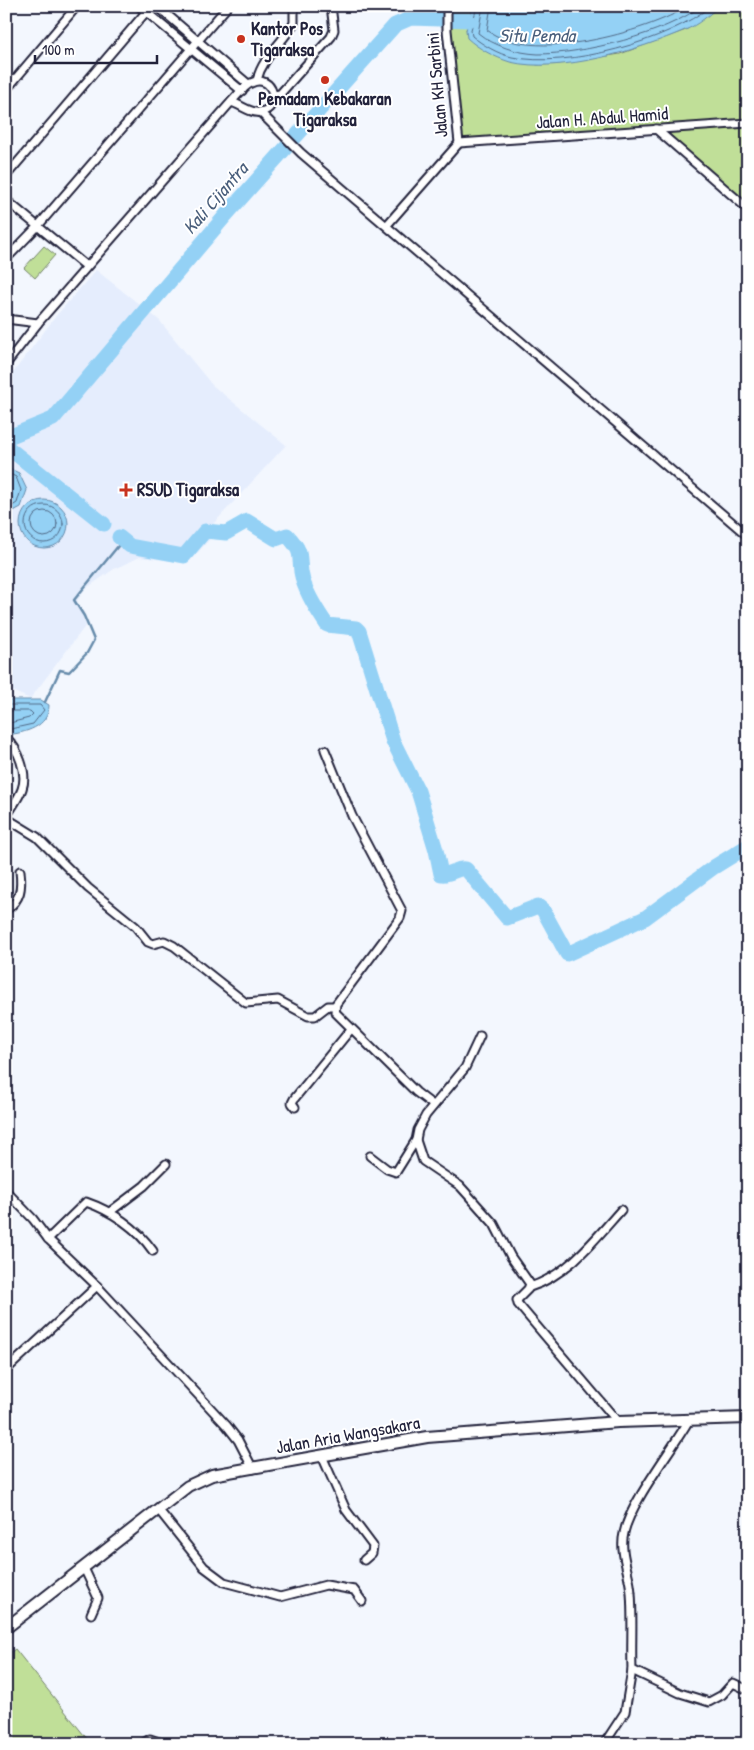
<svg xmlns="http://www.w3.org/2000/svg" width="754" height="1750" viewBox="0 0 754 1750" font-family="'Patrick Hand',sans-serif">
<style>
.built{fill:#e5edfd}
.green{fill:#c0df98;stroke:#71806a}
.water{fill:#94d1f5;stroke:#668bab}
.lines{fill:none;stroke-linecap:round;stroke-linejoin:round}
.shore{stroke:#506885;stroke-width:1}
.stream{stroke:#668bab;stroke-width:2.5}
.river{stroke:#94d1f5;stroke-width:15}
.street-casing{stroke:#22223b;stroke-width:11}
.secondary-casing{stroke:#22223b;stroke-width:14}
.street{stroke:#fff;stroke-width:7}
.secondary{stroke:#fff;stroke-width:10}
.poi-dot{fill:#c8321e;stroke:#fff;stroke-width:2}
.labels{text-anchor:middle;stroke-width:4;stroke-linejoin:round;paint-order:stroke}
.poi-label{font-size:18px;font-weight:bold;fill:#22223b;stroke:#fff;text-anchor:start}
.street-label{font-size:18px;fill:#22223b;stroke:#fff}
.water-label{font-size:19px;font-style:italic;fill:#4a5f7c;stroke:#fff}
</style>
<rect width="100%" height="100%" fill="#f3f7fe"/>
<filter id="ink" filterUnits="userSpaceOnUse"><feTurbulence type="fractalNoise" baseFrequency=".02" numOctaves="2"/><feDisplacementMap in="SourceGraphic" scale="10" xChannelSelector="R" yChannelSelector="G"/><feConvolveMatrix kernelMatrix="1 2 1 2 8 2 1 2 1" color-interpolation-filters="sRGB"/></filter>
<g filter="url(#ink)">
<path class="built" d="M96 270 159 320 212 385 286 445 204 534 210 539 188 563 140 557 114 569 84 590 77 601 86 625 30 699 10 690 6 683V382L56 316Z"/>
<g class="green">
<path d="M448 6H473L466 30 537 65 558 64 620 54 686 30 719 6H748V210L656 129 459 143Z"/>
<path d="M44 246 55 255 35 278 24 268Z"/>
<path d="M15 1649 88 1740 83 1744H6V1656Z"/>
</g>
<g class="water">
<path d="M473 6H719C709 15 698 25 685 30 639 50 560 74 510 62 494 57 479 49 467 38L466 30Z"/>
<path d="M6 467 19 473 27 490 21 507 6 515Z"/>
<circle cx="44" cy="524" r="24"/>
<path d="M6 700H41L49 705C49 727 25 733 6 735Z"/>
</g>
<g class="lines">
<g class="shore">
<path d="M477 6 471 30 472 36C483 45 498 54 512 57 568 69 668 41 711 6"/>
<path d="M483 6 478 33C494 46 517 53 538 54 583 54 666 34 701 6"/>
<path d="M491 6 487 30C531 64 645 33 689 6"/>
<path d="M6 472 16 477 21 490 17 503 6 510"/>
<circle cx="44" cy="524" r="19"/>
<circle cx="44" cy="524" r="13"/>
<path d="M6 705H40L44 710 33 724 6 730"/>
<path d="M6 711H30L33 714 29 718 6 724"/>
</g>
<path class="stream" d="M45 702 60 670 69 672 87 653 94 640 84 616 74 600 123 540"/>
<g class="river">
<path d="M6 438 53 419 226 215 395 25 411 18 468 20"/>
<path d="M6 446 104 524"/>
<path d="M119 537 130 546 184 556 205 531 226 533 247 521 276 539 287 535C307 556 296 558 303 581 308 596 318 612 327 625L356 628 359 631 393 741 418 791 436 850 441 874C450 876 457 867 466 869L507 918 538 906 543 910 567 954 645 918 714 867 748 846"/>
</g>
<defs>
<g id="street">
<path d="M139 6 242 91"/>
<path d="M157 6 248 84"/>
<path d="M257 80C263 56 282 44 294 23V6"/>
<path d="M6 90 77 6"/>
<path d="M274 95 280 94 331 37 334 30 331 6"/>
<path d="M260 112 301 153 748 536"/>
<path d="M656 129 748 209"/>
<path d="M459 143 748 123"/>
<path d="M6 176 146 12"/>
<path d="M6 200 86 266"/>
<path d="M387 225 459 143 447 30V6"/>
<path d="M6 259 37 227 228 6"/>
<path d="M6 319 38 323 231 102C237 96 244 86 251 83 273 72 283 109 260 112 251 114 240 104 231 102"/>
<path d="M6 364 38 323"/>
<path d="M6 738C18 748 28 773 22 789 19 798 11 808 6 817"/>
<path d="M325 750 352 816 402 911 400 918 336 1004 335 1012 416 1092 433 1105"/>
<path d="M6 818 37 837 88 888 136 927 148 942 153 944 164 941 174 946 246 1003 278 1000 308 1016H315L328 1006H335"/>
<path d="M6 910C21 900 22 888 20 871"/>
<path d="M480 1036 465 1068 426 1115 418 1130 416 1140 423 1161 460 1186 494 1224 511 1257 530 1284 528 1289 517 1300 518 1304 618 1422"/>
<path d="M295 1107 292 1103 294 1099 351 1029"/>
<path d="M370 1156 387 1169 396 1172 416 1140"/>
<path d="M6 1191 33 1219 48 1239 97 1286 227 1426 238 1440 253 1469"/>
<path d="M111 1211 144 1186 166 1164"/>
<path d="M48 1239 86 1202C112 1211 137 1228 153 1251"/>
<path d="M530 1287C568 1275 596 1238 621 1210"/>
<path d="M6 1370 97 1286"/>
<path d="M689 1420C672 1450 630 1503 624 1533 619 1553 630 1573 631 1593 633 1619 631 1645 632 1670L680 1693 709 1702 722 1695 733 1683 748 1690"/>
<path d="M322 1456 346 1510 373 1546 372 1553 364 1560"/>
<path d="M158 1509 204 1567 224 1582 280 1597 326 1585 354 1590 362 1601"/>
<path d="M84 1568 98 1598 91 1614"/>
<path d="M142 1744 150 1739 165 1744"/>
<path d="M604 1744 625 1712 632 1670"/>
</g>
<path id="secondary" d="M6 1628 188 1486 212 1475 427 1437 618 1422 748 1418"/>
</defs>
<use href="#street" class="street-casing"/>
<use href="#secondary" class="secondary-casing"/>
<use href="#street" class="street"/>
<use href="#secondary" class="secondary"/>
</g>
</g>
<g class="poi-dot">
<circle cx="241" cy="39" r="5"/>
<circle cx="325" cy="80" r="5"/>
<path d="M123.5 482.5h5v5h5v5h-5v5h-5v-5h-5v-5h5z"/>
</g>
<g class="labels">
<g class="poi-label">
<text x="251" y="35">Kantor Pos<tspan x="251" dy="21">Tigaraksa</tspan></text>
<text x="325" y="105" text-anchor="middle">Pemadam Kebakaran<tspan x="325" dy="21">Tigaraksa</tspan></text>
<text x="137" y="496">RSUD Tigaraksa</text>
</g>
<g class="street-label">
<text transform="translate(437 85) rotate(-95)" y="6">Jalan KH Sarbini</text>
<text transform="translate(602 118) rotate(-4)" y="6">Jalan H. Abdul Hamid</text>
<text transform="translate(348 1435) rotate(-10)" y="6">Jalan Aria Wangsakara</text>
</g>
<g class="water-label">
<text x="537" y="42">Situ Pemda</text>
<text transform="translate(215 198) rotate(-49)" y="7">Kali Cijantra</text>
</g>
</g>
<rect width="754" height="1750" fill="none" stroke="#fff" stroke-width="25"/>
<rect x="12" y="12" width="729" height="1725" fill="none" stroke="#22223b" stroke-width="2" filter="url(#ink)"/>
<path d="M35 55v8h122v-8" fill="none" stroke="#22223b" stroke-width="2.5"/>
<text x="42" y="55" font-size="15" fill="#22223b" stroke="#ffffff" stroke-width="4" paint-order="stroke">100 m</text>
</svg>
